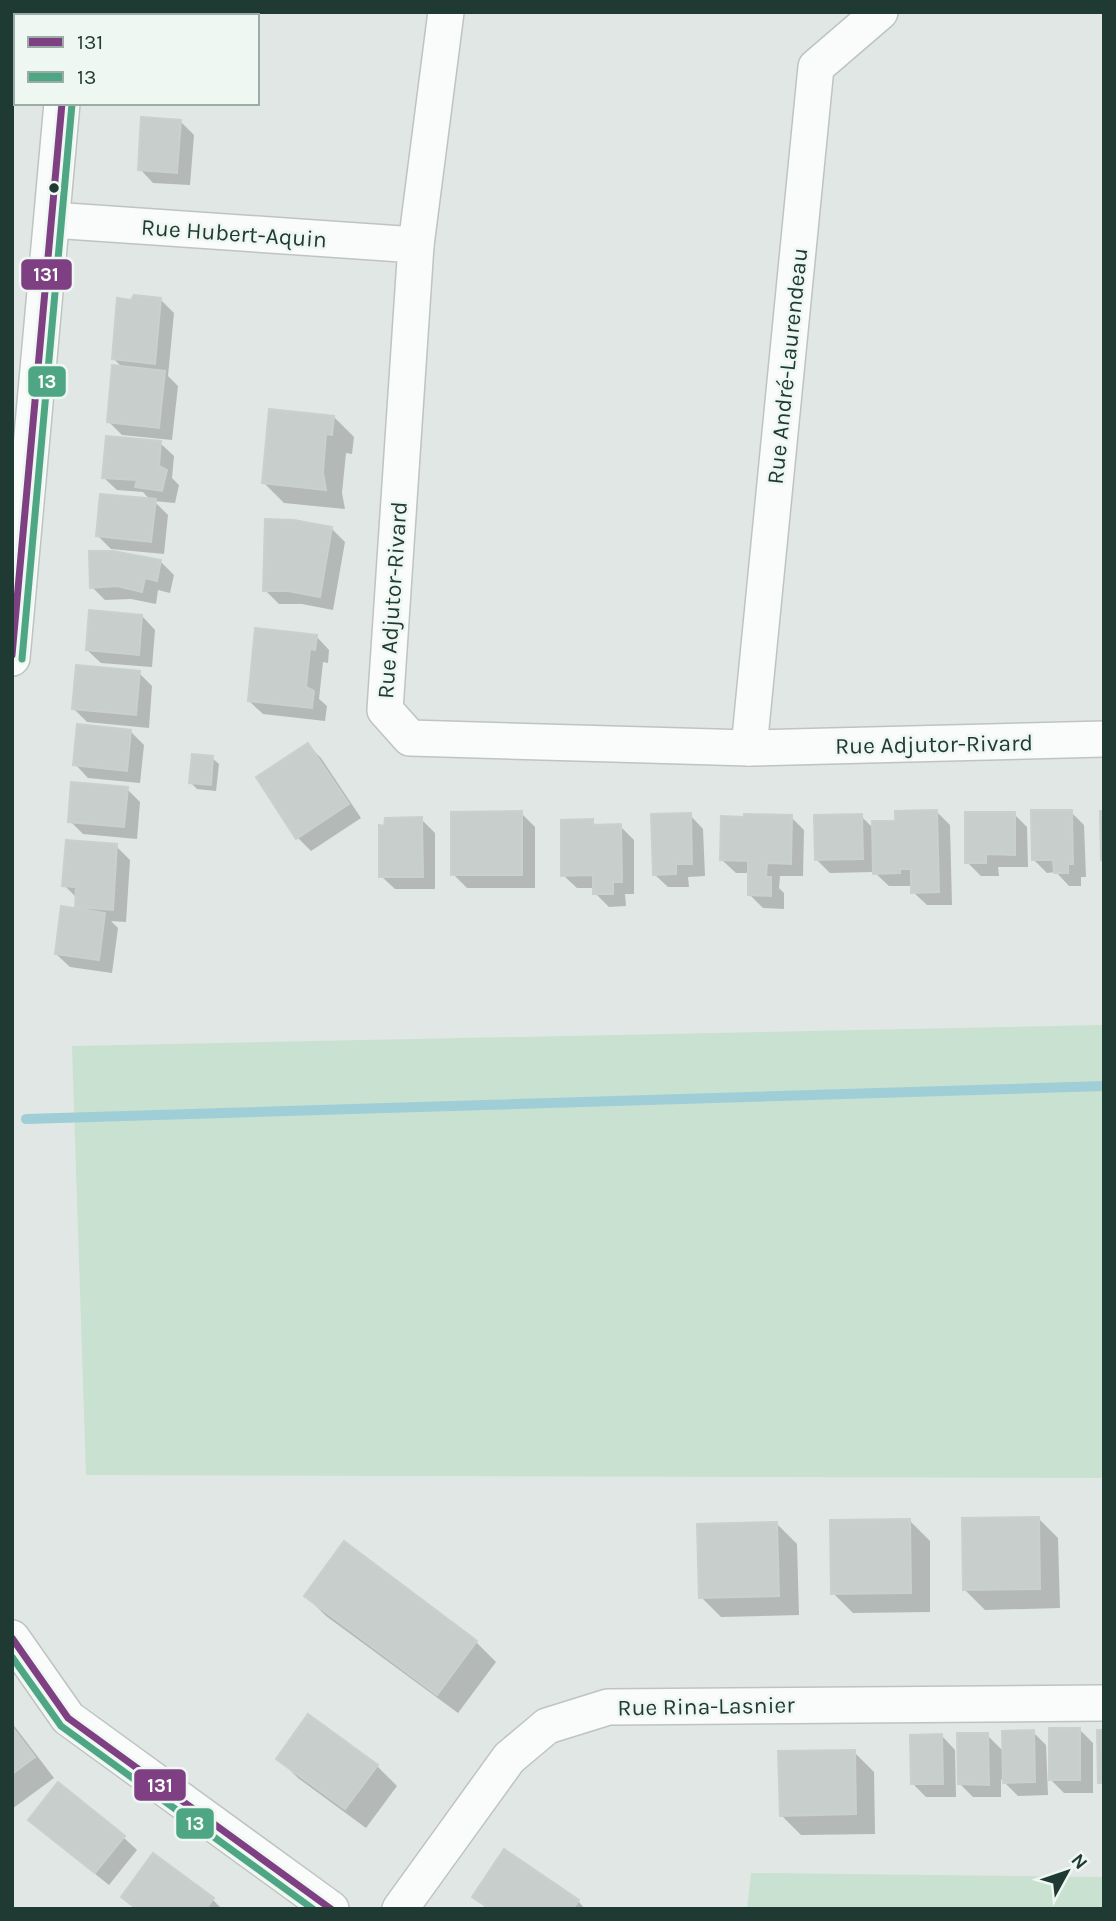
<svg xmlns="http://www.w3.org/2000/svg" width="1116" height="1921" viewBox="0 0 1116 1921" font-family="Karla,sans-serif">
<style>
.green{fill:#c9e1d0}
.shadow{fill:#0003}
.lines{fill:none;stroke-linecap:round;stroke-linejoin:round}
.stream{stroke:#9fced7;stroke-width:10}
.building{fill:#c8cecc;stroke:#c9d0cd;stroke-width:2}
.minor-casing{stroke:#bec4c1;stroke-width:38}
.minor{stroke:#fafbfb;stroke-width:35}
.bus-1-casing{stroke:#eef7f2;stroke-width:12}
.bus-2-casing{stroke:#eef7f2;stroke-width:12}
.bus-1{stroke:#7e4082;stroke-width:7}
.bus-2{stroke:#4ea685;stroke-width:7}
.bus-dot{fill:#1f3a33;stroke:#eef7f2;stroke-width:2.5}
.labels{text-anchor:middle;stroke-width:5;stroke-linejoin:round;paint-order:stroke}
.street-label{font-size:23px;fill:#1f3a33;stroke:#eef7f2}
.line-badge{stroke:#eef7f2;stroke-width:2.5}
.badge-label{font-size:19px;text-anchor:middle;font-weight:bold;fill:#fff}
</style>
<rect width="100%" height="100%" fill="#e1e7e4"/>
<g class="green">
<path d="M1104 1025V1478L86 1475 72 1046Z"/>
<path d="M751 1873 1104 1877V1909H747Z"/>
</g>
<g class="shadow">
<path d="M180 121 194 135 190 185 153 183 140 169Z"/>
<path d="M160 299 174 313 168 376 178 386 172 440 122 435 108 421 123 368 114 359 132 301Z"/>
<path d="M334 417 354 437 352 454 346 453 342 493 345 509 284 503 264 483Z"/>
<path d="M160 443 174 456 172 478 179 485 175 503 154 501 168 515 164 554 111 549 98 536 151 501 143 492 117 490 103 477Z"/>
<path d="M332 529 345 542 333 610 302 604H279L265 590Z"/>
<path d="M161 562 174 575 170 593 158 590 156 604 131 599 105 600 92 587Z"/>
<path d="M142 616 155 630 152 667 101 663 87 650Z"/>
<path d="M316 636 329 650 328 663 323 662 319 699 327 706 325 721 263 714 249 701Z"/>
<path d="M139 673 152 686 149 728 87 722 74 709Z"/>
<path d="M130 731 144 745 140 783 88 778 75 764Z"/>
<path d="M308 745 321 758 361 818 311 851 298 838 258 778Z"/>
<path d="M212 758 219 764 216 791 197 789 191 783Z"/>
<path d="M127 789 140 802 137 839 83 834 70 821Z"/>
<path d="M936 811 950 825 952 905H927L913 892V886H889L874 872 830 873 816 859 861 816 874 829Z"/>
<path d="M1071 812 1084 825 1086 877H1081V886H1069L1056 872 1047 873 1033 859Z"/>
<path d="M521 813 535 827V888H467L453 874Z"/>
<path d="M1014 814 1027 827 1028 867H998L999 876H981L967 862Z"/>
<path d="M690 815 703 829 705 876 688 877 689 887H668L654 874Z"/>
<path d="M791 817 804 830 803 876H780L779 888 784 893V909L763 908 750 895V873H736L722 860Z"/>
<path d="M421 819 435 833V889H395L381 876Z"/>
<path d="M592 821 597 827 620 826 634 840V894H625L626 906 609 907 595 893V888H577L563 875Z"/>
<path d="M116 846 130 860 126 922 111 921 118 928 112 973 70 967 56 954 81 911 76 906 77 898 64 885Z"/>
<path d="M1038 1518 1058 1538 1060 1608 985 1610 965 1590Z"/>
<path d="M910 1521 930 1541V1612L853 1613 833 1593Z"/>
<path d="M777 1524 797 1544 799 1615 721 1617 701 1597Z"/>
<path d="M306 1596 476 1642 496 1662 458 1713 326 1616Z"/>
<path d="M12 1723 54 1778 12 1809Z"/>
<path d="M1079 1729 1093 1743V1793H1064L1051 1780Z"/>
<path d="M1033 1732 1046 1745 1048 1795 1018 1796 1001 1779V1797H973L959 1783 987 1735 1004 1752Z"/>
<path d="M942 1736 955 1750 956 1797H926L912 1783Z"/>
<path d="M854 1752 874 1772 875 1834 801 1835 781 1815Z"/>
<path d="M278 1758 377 1766 397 1786 366 1828 298 1778Z"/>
<path d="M31 1820 123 1837 137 1850 109 1885 44 1833Z"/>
<path d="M123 1896 213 1900 222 1909H135Z"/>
<path d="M474 1896 578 1901 585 1909H487Z"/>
</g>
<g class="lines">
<path class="stream" d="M26 1119 1104 1086"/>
</g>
<g class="building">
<path d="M141 117 181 120 177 173 138 170Z"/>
<path d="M134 295 161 298 155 364 112 359 117 298 131 300Z"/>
<path d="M112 365 165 371 159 428 107 422Z"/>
<path d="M269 409 334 416 332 435 326 434 323 472 326 490 262 483Z"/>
<path d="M106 436 161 441 159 466 167 470 162 491 135 487 137 480 102 478Z"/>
<path d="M100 494 156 499 151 542 96 536Z"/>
<path d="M265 519 294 520 332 527 320 597 288 591H263Z"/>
<path d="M89 551H113L161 560 157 581 145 578 142 592 117 586 90 588Z"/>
<path d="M89 610 142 615 139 655 86 650Z"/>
<path d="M255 628 317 635 315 650 310 649 306 687 314 691 312 708 248 701Z"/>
<path d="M76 665 140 671 136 715 72 709Z"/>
<path d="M77 724 131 730 127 771 73 765Z"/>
<path d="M308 743 349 804 296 839 256 777Z"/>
<path d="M192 754 213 756 211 785 189 783Z"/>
<path d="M71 782 128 787 124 827 68 822Z"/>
<path d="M937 810 939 892 911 893V869H900V873L873 874 872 821H895V811Z"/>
<path d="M1031 810H1072L1073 864H1068V873H1054L1053 860H1032Z"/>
<path d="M522 811V875H451V812Z"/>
<path d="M1100 811H1104V860H1101Z"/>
<path d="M965 812H1015V855L986 854V863H965Z"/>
<path d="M691 813 692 864H676V874L653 875 651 814Z"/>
<path d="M744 814 792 815 791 864 767 863 766 877H771V896L748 895V861L720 860 721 816 744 817Z"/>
<path d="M862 814 863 859 815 860 814 815Z"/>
<path d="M422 817 423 877H379V825L384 826 385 818Z"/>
<path d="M593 819V825L621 824 622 882H613V894H593V875L561 876V820Z"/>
<path d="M66 840 117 844 113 910 75 907 76 887 62 886Z"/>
<path d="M61 906 105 913 99 960 55 954Z"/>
<path d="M1039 1517 1040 1589 963 1590 962 1518Z"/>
<path d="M910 1519 911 1593 831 1594 830 1520Z"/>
<path d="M777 1522 779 1596 699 1598 697 1524Z"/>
<path d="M344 1541 477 1641 437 1695 304 1596Z"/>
<path d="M308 1714 378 1765 345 1809 276 1759Z"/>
<path d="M12 1727 35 1757 12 1774Z"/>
<rect x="1049" y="1728" width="31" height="52"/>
<path d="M1034 1730 1035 1782 1003 1783 1002 1731Z"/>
<path d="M1097 1730H1104V1783H1098Z"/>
<path d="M957 1733H988L989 1785 958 1784Z"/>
<path d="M942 1734 943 1784H911L910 1735Z"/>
<path d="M855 1750 856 1814 780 1816 778 1751Z"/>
<path d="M58 1782 125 1836 95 1873 28 1820Z"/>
<path d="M504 1849 579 1900 573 1909H490L472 1897Z"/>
<path d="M153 1853 214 1898 206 1909H137L121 1897Z"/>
</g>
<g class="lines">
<defs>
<g id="minor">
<path d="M446 12 416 245 385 710 410 738 749 748 1104 739"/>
<path d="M70 16V12"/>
<path d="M52 220 416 245"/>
<path d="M12 658 62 103"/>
<path d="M749 748 816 67 880 12"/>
<path d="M12 1638 68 1718 331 1909"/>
<path d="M400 1909 509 1758 547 1726 608 1707 1104 1703"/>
</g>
</defs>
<use href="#minor" class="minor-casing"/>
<use href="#minor" class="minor"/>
<defs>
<g id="bus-1">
<path d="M12 655 62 103"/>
<path d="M12 1638 68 1718 331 1909"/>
</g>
<g id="bus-2">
<path d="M22 659 72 104"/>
<path d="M12 1657 61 1726 313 1909"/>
</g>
</defs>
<use href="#bus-1" class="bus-1-casing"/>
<use href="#bus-2" class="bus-2-casing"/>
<use href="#bus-1" class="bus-1"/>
<use href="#bus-2" class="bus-2"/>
</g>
<circle class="bus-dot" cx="54" cy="188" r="6"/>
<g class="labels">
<g class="street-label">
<text transform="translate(234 233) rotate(4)" y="8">Rue Hubert-Aquin</text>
<text transform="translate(787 366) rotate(-84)" y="8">Rue André-Laurendeau</text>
<text transform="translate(392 600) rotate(-86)" y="8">Rue Adjutor-Rivard</text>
<text transform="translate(934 744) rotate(-1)" y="8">Rue Adjutor-Rivard</text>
<text transform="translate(706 1706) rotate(-1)" y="8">Rue Rina-Lasnier</text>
</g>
</g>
<g class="line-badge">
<rect x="20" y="258" width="53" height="33" rx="7" fill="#7e4082"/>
<rect x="27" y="365" width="40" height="33" rx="7" fill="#4ea685"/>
<rect x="133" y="1768" width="54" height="34" rx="7" fill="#7e4082"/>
<rect x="175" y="1807" width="40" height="33" rx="7" fill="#4ea685"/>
</g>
<g class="badge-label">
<text x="46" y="281">131</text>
<text x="47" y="388">13</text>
<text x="160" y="1792">131</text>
<text x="195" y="1830">13</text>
</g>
<rect width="1116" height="1921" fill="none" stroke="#1f3a33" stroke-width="28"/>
<rect x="14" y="14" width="245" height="91" fill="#eef7f2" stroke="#9baba6" stroke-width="2"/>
<rect x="28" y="37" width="35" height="10" fill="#7e4082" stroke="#9baba6" stroke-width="2"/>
<text x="77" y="49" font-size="21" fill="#1f3a33">131</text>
<rect x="28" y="72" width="35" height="10" fill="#4ea685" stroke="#9baba6" stroke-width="2"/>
<text x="77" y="84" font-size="21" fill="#1f3a33">13</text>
<g transform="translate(1067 1872) rotate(50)" stroke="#eef7f2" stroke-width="5" paint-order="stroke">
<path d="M0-5L12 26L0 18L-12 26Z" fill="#1f3a33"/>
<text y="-10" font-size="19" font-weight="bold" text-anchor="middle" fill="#1f3a33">N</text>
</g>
</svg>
